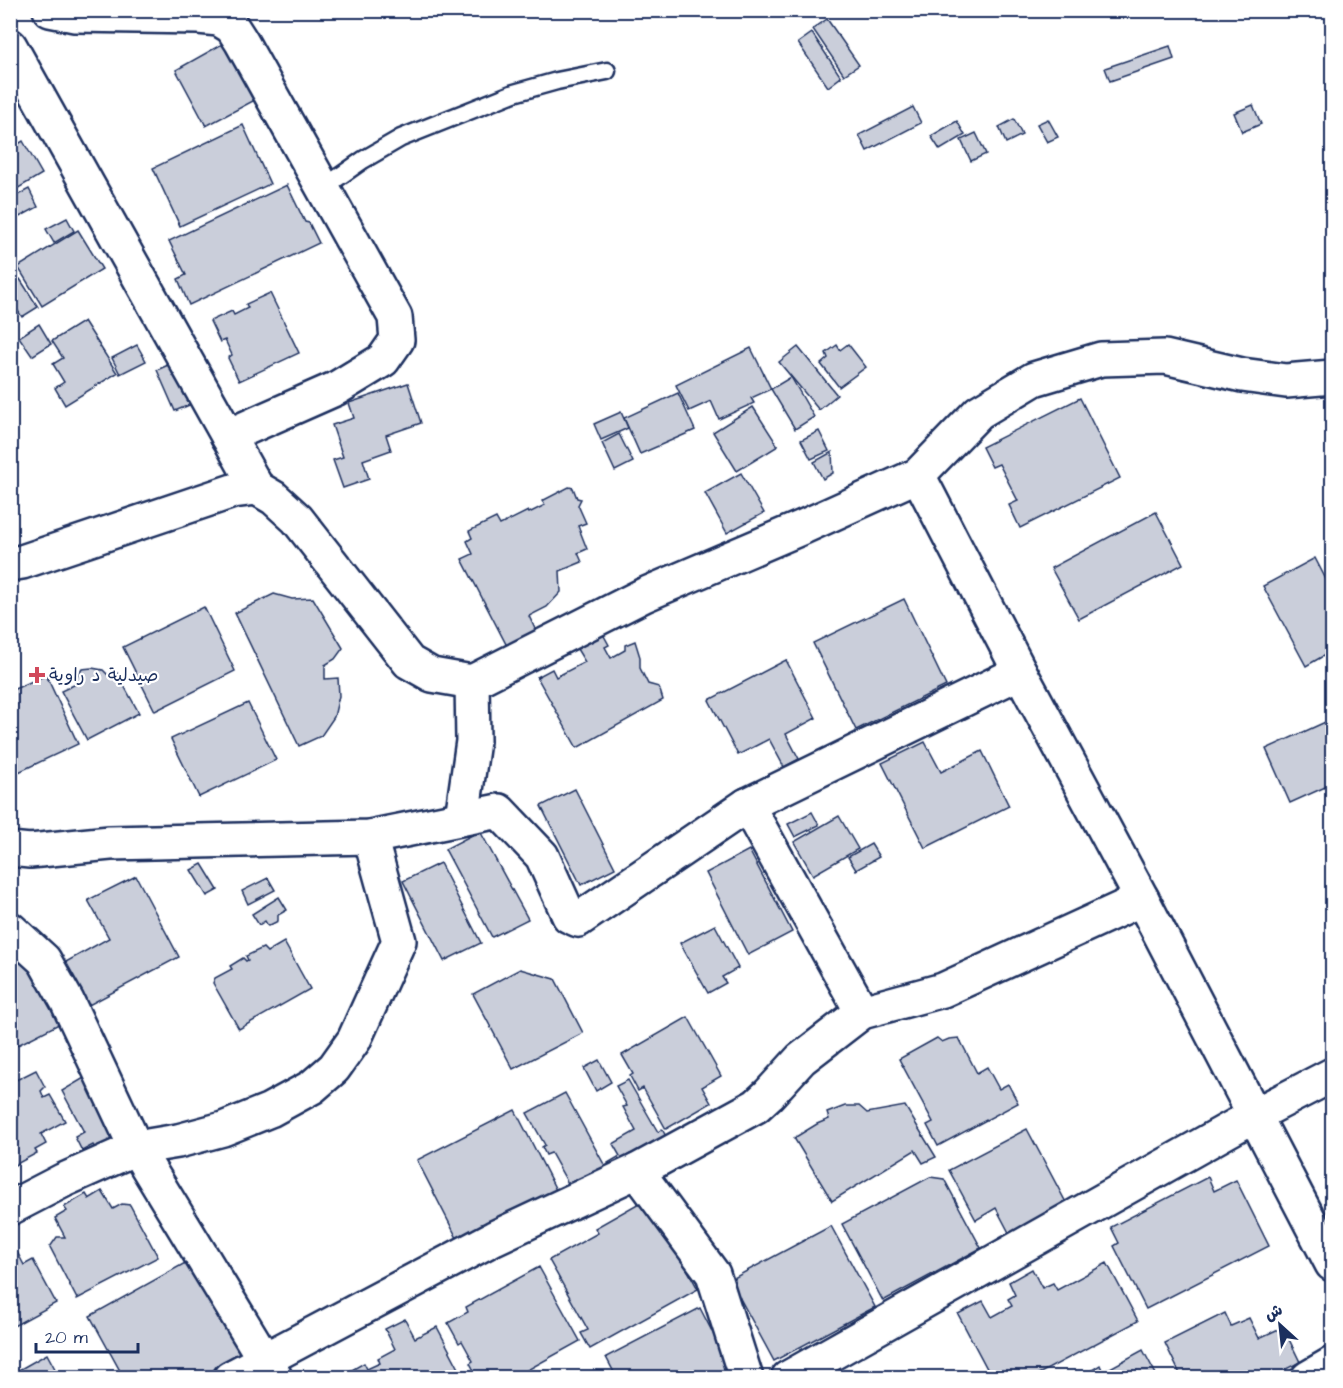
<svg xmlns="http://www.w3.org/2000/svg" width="1343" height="1388" viewBox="0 0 1343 1388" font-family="'Architects Daughter','Playpen Sans Arabic',sans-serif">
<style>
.building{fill:#caceda;stroke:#1b2f5e;stroke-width:1.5}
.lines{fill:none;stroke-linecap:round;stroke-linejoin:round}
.lane-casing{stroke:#1b2f5e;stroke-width:21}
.street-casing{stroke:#1b2f5e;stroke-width:38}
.lane{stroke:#fff;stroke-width:16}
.street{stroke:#fff;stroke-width:33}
.poi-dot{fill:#d1495b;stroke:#fff;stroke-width:2}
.labels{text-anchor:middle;stroke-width:4.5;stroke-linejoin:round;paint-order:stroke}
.poi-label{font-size:18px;fill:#1b2f5e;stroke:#fff;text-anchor:start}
</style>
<rect width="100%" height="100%" fill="#fff"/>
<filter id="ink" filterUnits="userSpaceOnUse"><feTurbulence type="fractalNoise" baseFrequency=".0167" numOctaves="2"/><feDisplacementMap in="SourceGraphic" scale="12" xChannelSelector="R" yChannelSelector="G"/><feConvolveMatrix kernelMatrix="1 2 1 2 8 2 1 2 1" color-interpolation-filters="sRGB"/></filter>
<g filter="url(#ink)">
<g class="building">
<path d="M827 19 859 65 844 75 813 29Z"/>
<path d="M812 33 841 77 828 87 798 43Z"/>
<path d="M224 43 255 100 206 126 176 70Z"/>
<path d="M1170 46 1174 59 1110 81 1105 68Z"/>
<path d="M1253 105 1261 124 1242 132 1234 113Z"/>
<path d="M913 107 921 123 867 151 859 135Z"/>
<path d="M1014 119 1022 135 1006 143 999 127Z"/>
<path d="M1048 119 1058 137 1047 142 1037 124Z"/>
<path d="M957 121 965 135 940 150 931 136Z"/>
<path d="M243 125 270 184 180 226 153 168Z"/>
<path d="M976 133 986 154 971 161 961 140Z"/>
<path d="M23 141 42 174 10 193V149Z"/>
<path d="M287 185 305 222 309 223 319 243 189 305 178 279 186 275 169 241Z"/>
<path d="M29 189 38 207 12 221 10 218V199Z"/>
<path d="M67 218 74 231 54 243 46 229Z"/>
<path d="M78 230 102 269 42 306 18 267Z"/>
<path d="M20 279 38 307 22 317 10 299V286Z"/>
<path d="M270 293 299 353 239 381 228 358 232 355 225 340 220 342 210 321 232 311 234 315 248 308 246 304Z"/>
<path d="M84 321 117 373 65 405 55 388 64 382 53 364 63 358 52 341Z"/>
<path d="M39 324 51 344 32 356 19 337Z"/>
<path d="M848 344 866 367 839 387 821 364 828 358 826 353 837 345 840 350Z"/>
<path d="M137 345 146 361 120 374 112 358Z"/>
<path d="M798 347 837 395 819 410 779 362Z"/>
<path d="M751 348 771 389 751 398 754 403 719 419 711 401 689 411 676 385Z"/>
<path d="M177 361 194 403 175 411 157 370Z"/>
<path d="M791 377 814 417 795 429 771 389Z"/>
<path d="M408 383 421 423 386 435 391 450 363 460 369 479 343 488 333 460 343 457 332 425 354 418 349 403Z"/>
<path d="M678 393 695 430 640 454 624 418Z"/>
<path d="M1080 398 1120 478 1020 528 1009 505 1018 501 999 464 992 467 982 447Z"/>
<path d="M753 407 778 446 737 471 713 432Z"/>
<path d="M621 412 628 428 601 440 594 424Z"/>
<path d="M819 431 829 451 811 459 801 440Z"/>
<path d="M619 434 633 462 615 471 602 443Z"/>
<path d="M832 452 833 473 823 479 814 462Z"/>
<path d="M741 473 764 513 727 533 705 493Z"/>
<path d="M569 487 573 488 577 498 581 499 578 505 586 523 578 526 587 549 578 553 582 562 560 571 561 592 547 607 529 616 536 631 507 646 462 559 473 554 467 541 472 538 469 531 496 518 500 525 528 511 529 513 545 505 542 501Z"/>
<path d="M1156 512 1183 564 1079 619 1051 568Z"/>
<path d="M1315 558 1332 591V651L1306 666 1263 586Z"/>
<path d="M274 594 292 599 313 598 343 648 335 659 325 665V679L338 678 339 696 334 717 321 736 299 746 235 613Z"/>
<path d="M904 599 946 686 856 730 813 643Z"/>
<path d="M204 607 235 671 155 711 123 647Z"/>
<path d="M603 634 609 645 605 647 611 658 625 650V645L635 641 640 657V668L648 684 659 687 663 700 577 748 537 677 552 669 556 677 585 662 577 649Z"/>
<path d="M786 660 816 718 786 734 799 759 784 767 769 739 738 755 709 700Z"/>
<path d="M92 668 103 670 110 677 117 673 139 713 87 740 61 691 76 684 75 680 82 669Z"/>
<path d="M46 675 78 744 10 776V691Z"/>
<path d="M248 703 276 760 199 797 171 739Z"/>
<path d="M1332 719V784L1290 803 1266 749Z"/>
<path d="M925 742 941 772 982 751 1009 806 925 848 882 763Z"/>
<path d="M575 789 615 868 581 885 541 806Z"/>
<path d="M812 812 819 825 795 837 788 824Z"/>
<path d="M839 816 858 849 813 875 794 842Z"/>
<path d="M480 831 528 919 492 937 445 849Z"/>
<path d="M871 844 879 857 856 870 848 857Z"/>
<path d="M749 850 792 932 748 955 706 873Z"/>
<path d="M440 863 481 943 444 961 403 881Z"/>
<path d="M202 864 218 890 207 896 191 870Z"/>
<path d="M136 876 179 957 87 1006 64 963 109 938 88 900Z"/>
<path d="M268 878 275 890 248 904 242 891Z"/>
<path d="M279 897 287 910 278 915V921L268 926 265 921 259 925 252 914Z"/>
<path d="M715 925 738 968 722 977 726 983 708 993 680 943Z"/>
<path d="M284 942 310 989 239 1029 213 983 215 978 232 969 230 966 243 958 246 961 248 960 246 956 263 948 267 952Z"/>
<path d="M24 957 59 1024 10 1049V964Z"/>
<path d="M520 969 555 979 583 1033 513 1069 473 994Z"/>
<path d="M688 1017 721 1076 702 1087 711 1103 666 1129 643 1088 638 1091 630 1076 633 1074 622 1055Z"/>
<path d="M937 1038 942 1042 949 1039 959 1038 977 1073 987 1067 999 1089 1008 1084 1018 1103 938 1146 927 1125 933 1122 899 1059Z"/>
<path d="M599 1060 611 1082 596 1091 584 1068Z"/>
<path d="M36 1070 45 1087 41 1091 44 1098 50 1095 65 1121 41 1134 46 1144 35 1150 37 1153 11 1167 10 1083Z"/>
<path d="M89 1075 123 1135 96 1150 93 1145 82 1151 75 1137 84 1132 62 1091Z"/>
<path d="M628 1080 658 1132 662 1129 669 1142 614 1172 608 1163 620 1156 613 1144 636 1131 623 1107 627 1106 616 1086Z"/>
<path d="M565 1093 606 1168 570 1187 551 1153 546 1155 542 1147 545 1145 527 1113Z"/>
<path d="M845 1106H859L867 1113 905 1106 936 1157 923 1163 915 1150 832 1201 794 1138 817 1124 829 1119 827 1113Z"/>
<path d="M515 1110 557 1192 459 1242 417 1160Z"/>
<path d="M1027 1129 1071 1212 1014 1242 996 1208 976 1220 949 1170Z"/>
<path d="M930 1177 944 1179 981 1248 883 1301 842 1224Z"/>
<path d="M1208 1177 1214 1191 1236 1180 1269 1246 1146 1309 1114 1246 1119 1243 1111 1227Z"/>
<path d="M102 1191 113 1209 122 1204 130 1205 158 1257 77 1299 50 1247 57 1237H65L55 1218 67 1211 64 1207 86 1194 89 1199Z"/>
<path d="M648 1198 698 1289 590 1349 581 1333 588 1330 549 1260 598 1233 595 1228Z"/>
<path d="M831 1226 875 1307 774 1361 730 1280Z"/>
<path d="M15 1248 24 1265 33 1260 56 1303 10 1328V1250Z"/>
<path d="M196 1257 243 1341 238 1366 217 1378H124L90 1316Z"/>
<path d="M1107 1263 1138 1321 1031 1378H992L958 1314 983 1301 992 1317 1012 1306 1008 1299 1015 1295 1009 1282 1032 1269 1042 1288 1053 1283 1057 1290Z"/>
<path d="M539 1267 580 1341 513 1378H478L470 1363 473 1361 462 1341 459 1343 448 1323 468 1312 466 1307Z"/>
<path d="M700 1308 736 1378H617L606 1357Z"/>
<path d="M1225 1313 1231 1326 1249 1318 1259 1338 1283 1327 1300 1362 1286 1369 1289 1375 1283 1378H1182L1165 1343Z"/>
<path d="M405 1319 415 1338 437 1327 464 1378H354L350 1371 364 1363 367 1369 380 1363 378 1358 395 1349 385 1329Z"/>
<path d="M1143 1350 1158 1378H1085L1084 1375 1100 1365 1103 1372Z"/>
<path d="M47 1354 60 1378H10V1375Z"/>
</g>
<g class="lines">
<defs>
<path id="lane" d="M323 188 363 160 401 138 514 93 557 81 607 71"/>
<g id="street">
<path d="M50 10 75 15 198 17 219 19 232 27 241 41 395 317 397 340 383 360 337 388 228 436"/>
<path d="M10 46 257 488"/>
<path d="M918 475 1020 672 1142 899 1332 1264"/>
<path d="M10 564 22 562 233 491 257 488 274 498 297 519 409 662 432 675 472 682 644 595 803 527 918 475 979 412 1034 379 1101 359 1165 357 1242 375 1286 381 1332 377"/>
<path d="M747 805 862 1012"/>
<path d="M462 818 473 741 472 682"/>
<path d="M10 849 30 851 110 843 370 837 499 811 542 856 569 916 578 920 747 805 1020 672"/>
<path d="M10 929 44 960 67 1001 136 1148 275 1377"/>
<path d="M637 1171 713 1274 746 1378"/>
<path d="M10 1208 64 1180 136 1148 178 1141 223 1129 270 1110 312 1087 334 1068 354 1040 399 941 370 837"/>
<path d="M230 1378 494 1238 637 1171 756 1106 769 1094 801 1059 862 1012 943 990 1142 899"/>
<path d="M788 1378 1255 1115 1332 1075"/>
<path d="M1308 1378 1332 1364"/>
</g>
</defs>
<use href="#lane" class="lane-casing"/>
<use href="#street" class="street-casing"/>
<use href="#lane" class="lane"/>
<use href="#street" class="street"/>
</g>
</g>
<path class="poi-dot" d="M34 666h6v6h6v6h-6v6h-6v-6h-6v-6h6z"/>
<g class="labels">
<g class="poi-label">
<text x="49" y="681">صيدلية د راوية</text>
</g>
</g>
<rect width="1343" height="1388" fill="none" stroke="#fff" stroke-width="36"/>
<rect x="18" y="18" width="1307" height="1352" fill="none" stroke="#1b2f5e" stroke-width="2" filter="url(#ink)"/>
<g transform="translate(1280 1325) rotate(333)" stroke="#ffffff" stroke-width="4.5" paint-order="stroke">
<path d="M0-4.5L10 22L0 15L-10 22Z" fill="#1b2f5e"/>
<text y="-9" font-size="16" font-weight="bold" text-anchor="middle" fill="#1b2f5e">ش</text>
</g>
<path d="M36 1343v9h102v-9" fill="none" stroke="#1b2f5e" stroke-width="3"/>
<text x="45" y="1343" font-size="18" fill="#1b2f5e" stroke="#ffffff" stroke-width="4.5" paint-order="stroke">20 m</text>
</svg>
